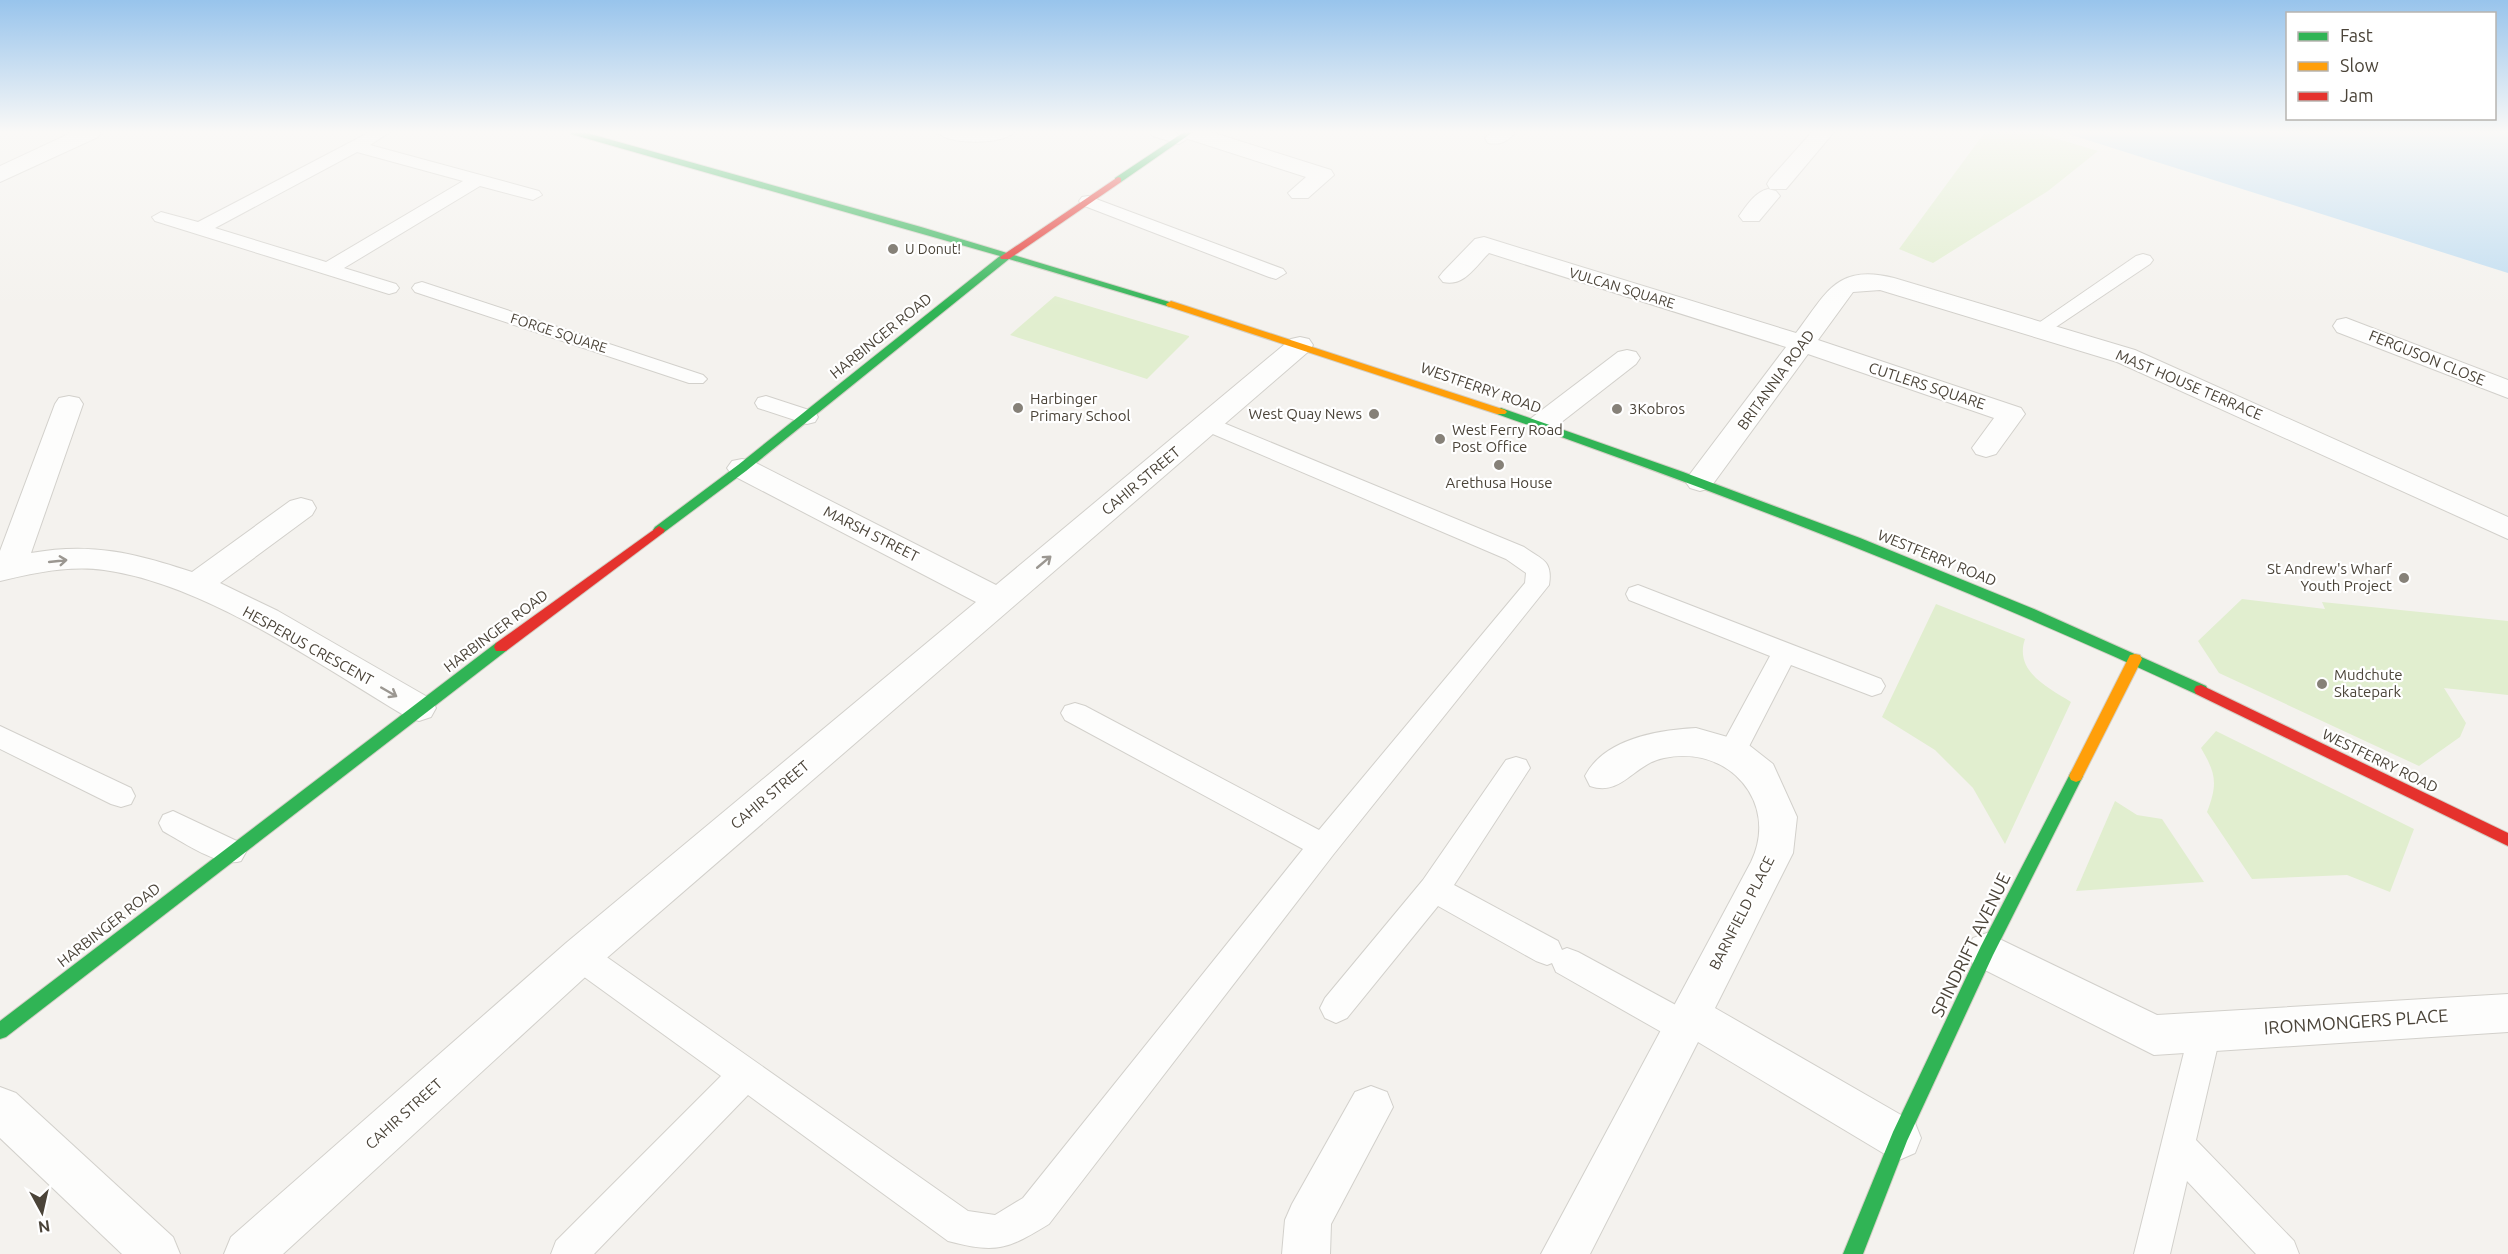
<svg xmlns="http://www.w3.org/2000/svg" width="2508" height="1254" viewBox="0 0 2508 1254" font-family="Ubuntu,sans-serif">
<style>
.green{fill:#e1eecf}
.water{fill:#c0ddf1}
.lines{fill:none;stroke-linecap:round;stroke-linejoin:round}
.lane-casing{stroke:#d2d0cb;stroke-width:2}
.street-casing{stroke:#d2d0cb;stroke-width:2}
.fast-casing{stroke:#d3cfc5;stroke-width:2}
.slow-casing{stroke:#d3cfc5;stroke-width:2}
.jam-casing{stroke:#d3cfc5;stroke-width:2}
.lane{fill:#fdfdfc;fill-rule:evenodd}
.street{fill:#fdfdfc;fill-rule:evenodd}
.fast{fill:#30b455;fill-rule:evenodd}
.slow{fill:#ff9f0a;fill-rule:evenodd}
.jam{fill:#e5322d;fill-rule:evenodd}
.oneway{stroke:#9b9791}
.poi-dot{fill:#868178;stroke:#fff;stroke-width:2}
.labels{text-anchor:middle;stroke-width:4.5;stroke-linejoin:round;paint-order:stroke}
.far-poi-label{font-size:14px;fill:#4b4439;stroke:#fff;text-anchor:start}
.far-street-label{font-size:14px;fill:#4b4439;stroke:#fff}
.street-label{font-size:15px;fill:#4b4439;stroke:#fff}
.poi-label{font-size:15px;fill:#4b4439;stroke:#fff;text-anchor:start}
.near-street-label{font-size:18px;fill:#4b4439;stroke:#fff}
</style>
<rect width="100%" height="100%" fill="#f4f2ee"/>
<g class="green">
<path d="M1985 132H2034L2098 151 2048 191 1933 263 1899 249Z"/>
<path d="M1055 296 1189 336V337L1147 379 1010 335Z"/>
<path d="M2242 599 2325 609 2322 602 2508 621V695L2444 688 2466 723 2460 737 2419 766 2219 673 2198 641Z"/>
<path d="M1936 604 2025 639C2014 671 2047 687 2071 702L2005 844 1973 788 1935 750 1882 717Z"/>
<path d="M2216 731 2414 829 2390 892 2347 875 2252 879 2207 812C2218 783 2216 774 2201 748Z"/>
<path d="M2115 801 2137 815 2162 819 2204 882 2076 891Z"/>
</g>
<path class="water" d="M2062 132H2508V273Z"/>
<g class="lines">
<defs>
<g id="lane">
<path d="M370 132H390L370 145 539 191 542 195 533 200 480 186 344 268 396 284 399 288 396 292 389 294 155 221 152 217 161 212 198 222ZM357 152 463 181 326 262 215 228Z"/>
<path d="M938 132H1014C1004 145 946 145 938 132Z"/>
<path d="M1151 132H1174L1187 139 1179 144 1153 136Z"/>
<path d="M1088 196 1283 269 1286 273 1276 279 1269 277 1082 205 1079 201 1082 197Z"/>
<path d="M2143 254 2150 256 2153 260 2150 264 2047 333H2033L2030 329 2136 256Z"/>
<path d="M422 282 703 375 707 379 703 383H689L415 292 412 288 415 284Z"/>
<path d="M766 396 815 412 818 417 815 422 807 424 758 408 755 403 758 398Z"/>
<path d="M1209 417 1524 547C1542 560 1553 560 1549 585L1333 855 1049 1224C1008 1249 997 1254 948 1241L748 1095 594 1254H551L556 1241 721 1076 569 966 564 956 569 946 580 942 591 946 968 1211 995 1215 1023 1198 1303 849 1065 720 1061 713 1065 706 1075 703 1085 706 1319 830 1525 583 1526 573 1506 559 1201 429 1198 424 1201 419Z"/>
<path d="M1638 585 1881 679 1885 686 1881 693 1872 696 1791 665 1742 760 1732 763 1722 760 1718 752 1770 656 1629 600 1626 594 1629 588Z"/>
<path d="M0 726 131 788 135 796 131 804 121 807 111 804 0 749Z"/>
<path d="M1516 757 1526 760 1530 768 1454 885 1558 941 1562 950 1567 948 1578 952 1696 1016 1700 1027 1696 1038 1684 1042 1672 1038 1556 972 1552 963 1547 965 1536 961 1438 906 1347 1018 1336 1023 1325 1018 1320 1008 1325 998 1423 880 1506 760Z"/>
<path d="M173 811 241 843 246 852 241 861C220 868 183 842 163 831L159 823 163 815Z"/>
<path d="M2205 1017 2217 1021 2221 1032 2196 1140 2294 1241 2299 1254H2256L2187 1181 2170 1254H2134L2189 1032 2193 1021Z"/>
</g>
<g id="street">
<path d="M73 132H101L98 137 0 182V166Z"/>
<path d="M1179 132H1211L1331 170 1334 175 1308 198H1292L1288 193 1306 177 1182 137Z"/>
<path d="M1491 132H1515C1508 142 1500 145 1488 143L1485 138Z"/>
<path d="M1812 132H1834L1786 189H1770L1767 184 1770 179Z"/>
<path d="M1768 189 1776 191 1780 196 1759 221H1743L1739 216C1747 205 1755 192 1768 189Z"/>
<path d="M1484 237 1796 333C1826 294 1836 263 1894 278L2135 350 2508 517V539L2117 362 1880 290 1853 292 1818 340 2021 408 2025 414 1996 454 1986 457 1976 454 1972 448 1994 418 1808 354 1710 488 1700 491 1690 488 1685 481 1690 474 1786 347 1489 253C1475 267 1464 287 1443 282L1439 277 1443 272 1475 239Z"/>
<path d="M2346 318 2508 380V398L2337 332 2333 326 2337 320Z"/>
<path d="M1300 337 1309 339 1313 345 1309 351 594 969 283 1254H224L231 1237 566 943 976 602 732 475 727 468 732 461 742 459 752 461 996 585 1291 339Z"/>
<path d="M1627 350 1636 352 1640 358 1636 364 1550 431 1540 434 1530 431 1526 425 1530 419 1618 352Z"/>
<path d="M69 396 79 398 83 404 31 553C91 542 135 553 192 572L290 501 301 498 312 501 316 508 312 515 220 583 278 611 431 699 436 708 431 717 419 721 407 717C319 665 206 584 104 570 70 565 33 573 0 581V551L55 404 59 398Z"/>
<path d="M1696 728 1745 742 1773 764 1797 817 1793 853 1715 1008 1915 1123 1921 1138 1915 1153 1899 1160 1883 1153 1698 1042 1590 1254H1541L1751 862C1780 802 1728 744 1664 758 1633 764 1622 797 1590 786L1585 776C1604 739 1658 730 1696 728Z"/>
<path d="M1987 933 2157 1015 2508 994V1032L2154 1055 1973 964 1967 951 1973 938Z"/>
<path d="M1371 1086 1387 1092 1393 1107 1331 1224 1330 1254H1282L1285 1220 1292 1204 1355 1092Z"/>
<path d="M0 1087 16 1093 173 1237 180 1254H122L0 1138Z"/>
</g>
<g id="fast">
<path d="M570 132H583L921 227 1176 304 1171 307 1167 306 1009 259 746 471 663 533H655L653 530 655 527 738 465 1000 256 571 134Z"/>
<path d="M1184 132H1193L1121 182H1115V178Z"/>
<path d="M1501 408 1683 472 1860 538 2034 609 2206 686 2208 690 2206 694H2196C1968 587 1734 498 1497 414V410Z"/>
<path d="M501 642 508 647 506 651 6 1037 0 1039V1021L496 643Z"/>
<path d="M2076 770 2081 772 2083 776 1993 955 1907 1141 1863 1254H1843L1893 1132 1981 946 2071 772Z"/>
</g>
<g id="slow">
<path d="M1171 301 1505 410 1507 412 1505 414H1497L1167 306 1166 304Z"/>
<path d="M2135 654 2140 655 2142 659 2083 776 2081 780 2076 782 2071 780 2069 776 2128 659 2130 655Z"/>
</g>
<g id="jam">
<path d="M1118 177 1121 178V182L1009 259H1001L1000 257Z"/>
<path d="M659 526 665 530 663 533 506 651H496L494 647 496 643Z"/>
<path d="M2201 685 2508 833V846L2196 694 2194 690 2196 686Z"/>
</g>
</defs>
<use href="#lane" class="lane-casing"/>
<use href="#street" class="street-casing"/>
<use href="#fast" class="fast-casing"/>
<use href="#slow" class="slow-casing"/>
<use href="#jam" class="jam-casing"/>
<use href="#lane" class="lane"/>
<use href="#street" class="street"/>
<use href="#fast" class="fast"/>
<use href="#slow" class="slow"/>
<use href="#jam" class="jam"/>
</g>
<defs><path id="oneway-shaft" d="M-6 0H5M1.5-3L5.5 0L1.5 3" fill="none" stroke-width="1.6" stroke-linecap="round" stroke-linejoin="round" transform="scale(1.5)"/></defs>
<g class="oneway">
<use href="#oneway-shaft" transform="translate(58 561) rotate(-6)"/>
<use href="#oneway-shaft" transform="translate(1044 562) rotate(-40)"/>
<use href="#oneway-shaft" transform="translate(389 692) rotate(30)"/>
</g>
<linearGradient id="sky" x2="0" y2="1"><stop stop-color="#98c4ec"/><stop offset="0.43" stop-color="#faf9f7"/><stop offset="1" stop-color="#faf9f7" stop-opacity="0"/></linearGradient>
<rect width="2508" height="307" fill="url(#sky)"/>
<g class="poi-dot">
<circle cx="893" cy="249" r="6"/>
<circle cx="1018" cy="408" r="6"/>
<circle cx="1617" cy="409" r="6"/>
<circle cx="1374" cy="414" r="6"/>
<circle cx="1440" cy="439" r="6"/>
<circle cx="1499" cy="465" r="6"/>
<circle cx="2404" cy="578" r="6"/>
<circle cx="2322" cy="684" r="6"/>
</g>
<g class="labels">
<g class="far-poi-label">
<text x="905" y="254">U Donut!</text>
</g>
<g class="far-street-label">
<text transform="translate(1622 288) rotate(17)" y="5">VULCAN SQUARE</text>
<text transform="translate(559 333) rotate(18)" y="5">FORGE SQUARE</text>
</g>
<g class="street-label">
<text transform="translate(881 336) rotate(-39)" y="5">HARBINGER ROAD</text>
<text transform="translate(2427 358) rotate(22)" y="5">FERGUSON CLOSE</text>
<text transform="translate(1776 380) rotate(-54)" y="5">BRITANNIA ROAD</text>
<text transform="translate(2189 385) rotate(23)" y="5">MAST HOUSE TERRACE</text>
<text transform="translate(1927 386) rotate(18)" y="5">CUTLERS SQUARE</text>
<text transform="translate(1481 388) rotate(19)" y="5">WESTFERRY ROAD</text>
<text transform="translate(1141 481) rotate(-40)" y="5">CAHIR STREET</text>
<text transform="translate(871 534) rotate(27)" y="5">MARSH STREET</text>
<text transform="translate(1937 558) rotate(22)" y="5">WESTFERRY ROAD</text>
<text transform="translate(496 631) rotate(-37)" y="5">HARBINGER ROAD</text>
<text transform="translate(308 646) rotate(29)" y="5">HESPERUS CRESCENT</text>
<text transform="translate(2380 761) rotate(26)" y="5">WESTFERRY ROAD</text>
<text transform="translate(770 795) rotate(-40)" y="5">CAHIR STREET</text>
<text transform="translate(1742 913) rotate(-63)" y="5">BARNFIELD PLACE</text>
<text transform="translate(109 925) rotate(-38)" y="5">HARBINGER ROAD</text>
<text transform="translate(404 1114) rotate(-42)" y="5">CAHIR STREET</text>
</g>
<g class="poi-label">
<text x="1030" y="404">Harbinger<tspan x="1030" dy="17">Primary School</tspan></text>
<text x="1629" y="414">3Kobros</text>
<text x="1362" y="419" text-anchor="end">West Quay News</text>
<text x="1452" y="435">West Ferry Road<tspan x="1452" dy="17">Post Office</tspan></text>
<text x="1499" y="488" text-anchor="middle">Arethusa House</text>
<text x="2392" y="574" text-anchor="end">St Andrew's Wharf<tspan x="2392" dy="17">Youth Project</tspan></text>
<text x="2334" y="680">Mudchute<tspan x="2334" dy="17">Skatepark</tspan></text>
</g>
<g class="near-street-label">
<text transform="translate(1971 945) rotate(-64)" y="6">SPINDRIFT AVENUE</text>
<text transform="translate(2356 1022) rotate(-4)" y="6">IRONMONGERS PLACE</text>
</g>
</g>
<rect x="2286" y="12" width="210" height="108" fill="#ffffff" stroke="#b7b4b0" stroke-width="1.5"/>
<rect x="2298" y="32" width="30" height="9" fill="#30b455" stroke="#b7b4b0" stroke-width="1.5"/>
<text x="2340" y="42" font-size="18" fill="#4b4439">Fast</text>
<rect x="2298" y="62" width="30" height="9" fill="#ff9f0a" stroke="#b7b4b0" stroke-width="1.5"/>
<text x="2340" y="72" font-size="18" fill="#4b4439">Slow</text>
<rect x="2298" y="92" width="30" height="9" fill="#e5322d" stroke="#b7b4b0" stroke-width="1.5"/>
<text x="2340" y="102" font-size="18" fill="#4b4439">Jam</text>
<g transform="translate(42 1212) rotate(172)" stroke="#ffffff" stroke-width="4.5" paint-order="stroke">
<path d="M0-4.5L10 22L0 15L-10 22Z" fill="#4b4439"/>
<text y="-9" font-size="16" font-weight="bold" text-anchor="middle" fill="#4b4439">N</text>
</g>
</svg>
